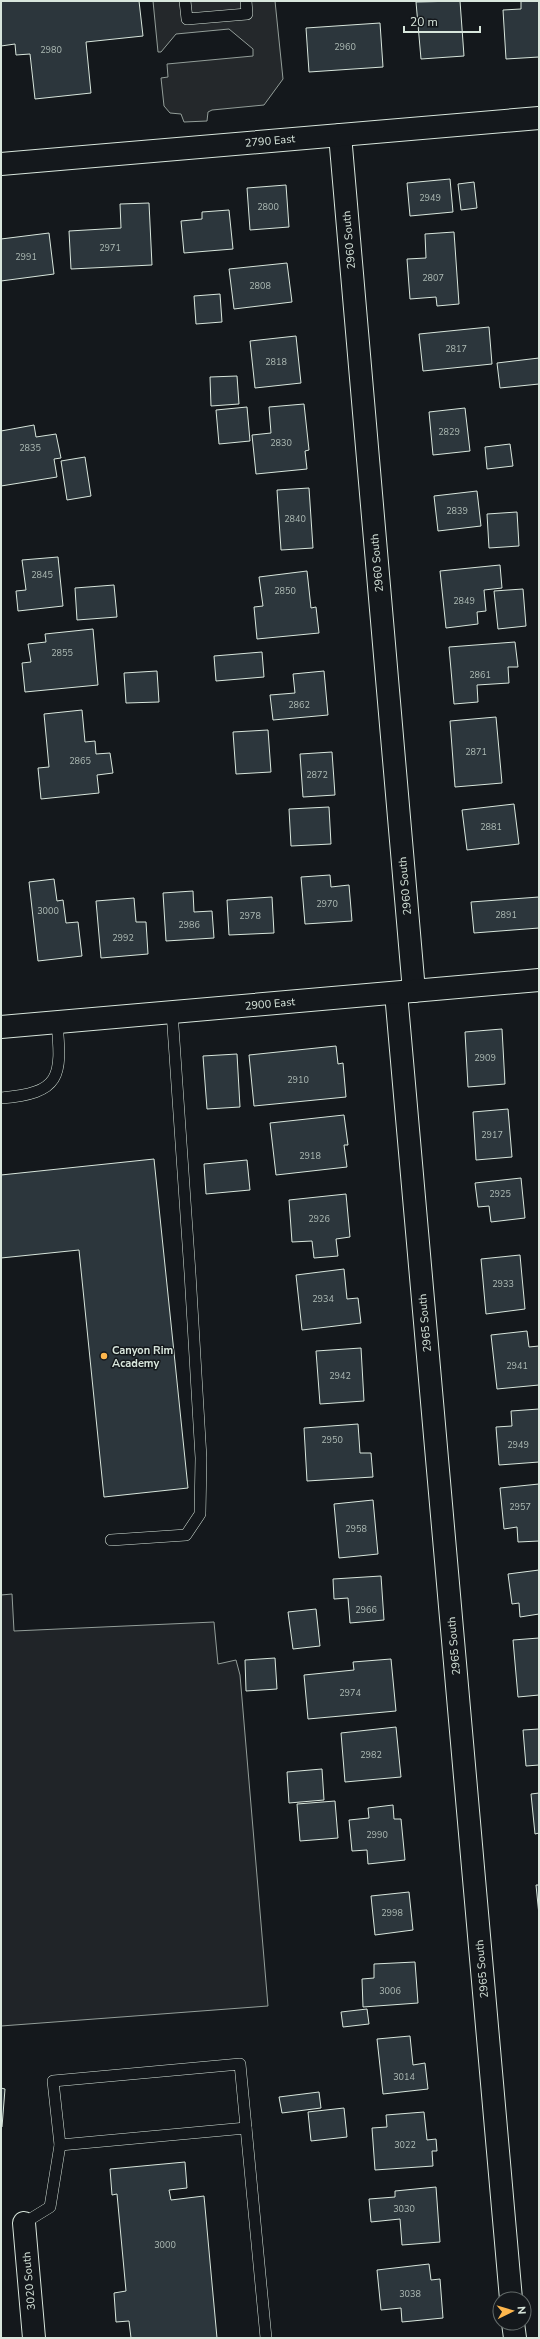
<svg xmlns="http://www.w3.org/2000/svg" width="540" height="2339" font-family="'Nunito Sans',sans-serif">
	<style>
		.green { fill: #202428; stroke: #939e99 }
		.parking { fill: #24282b; stroke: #939e99 }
		.building { fill: #2c363c; stroke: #d8e6dc }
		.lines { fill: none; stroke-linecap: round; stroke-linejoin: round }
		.service-casing { stroke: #d8e6dc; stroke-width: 12 }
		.minor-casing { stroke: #d8e6dc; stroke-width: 24 }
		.service { stroke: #14181c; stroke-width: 11 }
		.minor { stroke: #14181c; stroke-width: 22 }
		.poi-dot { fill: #ffb74d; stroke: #14181c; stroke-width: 1.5 }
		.labels { text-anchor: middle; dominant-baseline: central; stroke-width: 3; stroke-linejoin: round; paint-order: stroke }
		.number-label { font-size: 9px; fill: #adbab4 }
		.street-label { font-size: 11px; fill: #d8e6dc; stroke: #14181c }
		.poi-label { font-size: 11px; font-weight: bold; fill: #d8e6dc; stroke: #14181c; text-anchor: start }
	</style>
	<rect width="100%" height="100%" fill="#14181c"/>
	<path class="green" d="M12,1594L14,1631L214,1622L218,1664L236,1660L240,1675L268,2006L1,2026V1595Z"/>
	<path class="parking" d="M153,1H275L283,79L264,105L212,110L208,112L207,121L184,122L181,114L170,113L164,106L161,78L168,77L167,64L253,56V49L229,29L176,34L161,52H158Z"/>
	<g class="building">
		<path d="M1,1H139L143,36L86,42L91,93L35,99L30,54L16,55L15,44L1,46Z"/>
		<path d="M460,1L464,56L421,59L416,2Z"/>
		<path d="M521,1H539V57L506,59L503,10L521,9Z"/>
		<path d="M380,23L383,67L309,72L306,28Z"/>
		<path d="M450,179L453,212L410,216L407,183Z"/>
		<path d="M474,182L477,208L461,210L458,184Z"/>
		<path d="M286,185L289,227L250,230L247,188Z"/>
		<path d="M149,203L152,265L71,269L69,231L121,228L120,204Z"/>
		<path d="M229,210L233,249L184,253L181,221L202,219V212Z"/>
		<path d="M454,232L459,304L437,306L436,297L410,299L407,259L426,258L425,234Z"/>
		<path d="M49,233L54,274L1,281V239Z"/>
		<path d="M287,263L292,302L234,309L229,269Z"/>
		<path d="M220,294L222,322L196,324L194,296Z"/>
		<path d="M489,327L492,364L423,371L419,334Z"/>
		<path d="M296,336L301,383L255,388L250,341Z"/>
		<path d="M539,358V384L500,388L497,363Z"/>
		<path d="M237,376L239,404L211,406L210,377Z"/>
		<path d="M304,404L309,450L305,451L307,469L256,474L252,435L271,433L269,407Z"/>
		<path d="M247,407L250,441L219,444L216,410Z"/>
		<path d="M465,408L470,451L433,455L429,412Z"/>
		<path d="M34,425L36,437L56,434L61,458L54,459L57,477L1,486V431Z"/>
		<path d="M510,444L513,466L487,469L485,447Z"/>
		<path d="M85,457L91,496L67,500L61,461Z"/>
		<path d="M309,488L313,548L281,550L277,490Z"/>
		<path d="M477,491L481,526L438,531L434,496Z"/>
		<path d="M517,512L519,546L489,548L487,514Z"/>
		<path d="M58,557L63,606L18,611L16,591L26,590L22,560Z"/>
		<path d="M500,565L502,588L484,590L486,611L477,612L478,624L446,628L440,571Z"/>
		<path d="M307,571L311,608L316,607L319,633L257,639L254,607L263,606L259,577Z"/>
		<path d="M114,585L117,617L77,620L75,588Z"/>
		<path d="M523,589L526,626L498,629L494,591Z"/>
		<path d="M93,629L98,685L25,692L22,663L31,662L28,644L46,642L45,634Z"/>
		<path d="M515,642L518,667H508L509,683L477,685L478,702L454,704L449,647Z"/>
		<path d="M262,652L264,677L216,681L214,656Z"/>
		<path d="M157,671L159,702L126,703L124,673Z"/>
		<path d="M324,671L328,715L273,720L270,695L295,693L293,674Z"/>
		<path d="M82,710L85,742L95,741L96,754L110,753L113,773L97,775L99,793L41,799L38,768L49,767L44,714Z"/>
		<path d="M496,717L502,783L455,787L450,721Z"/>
		<path d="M268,730L271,772L236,774L233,732Z"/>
		<path d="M332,752L335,795L303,797L300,754Z"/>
		<path d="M514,804L519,844L467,850L462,810Z"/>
		<path d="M329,807L331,844L291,846L289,809Z"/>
		<path d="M330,875L331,887L349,885L352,921L305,924L301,877Z"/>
		<path d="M54,879L57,901L63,900L66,923L78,922L82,956L38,961L29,882Z"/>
		<path d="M193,891L194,912L212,911L214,938L166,941L163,893Z"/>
		<path d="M272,897L274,933L229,935L227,900Z"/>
		<path d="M539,897V928L474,933L471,902Z"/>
		<path d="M134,898L136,922H146L148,954L101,958L96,901Z"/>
		<path d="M502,1029L505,1084L468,1087L465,1032Z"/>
		<path d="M336,1046L338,1064L343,1063L346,1097L254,1106L249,1055Z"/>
		<path d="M237,1054L240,1107L207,1109L203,1056Z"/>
		<path d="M508,1109L512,1157L476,1160L473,1112Z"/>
		<path d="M344,1115L348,1145H344L347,1167L276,1175L270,1123Z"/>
		<path d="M154,1159L188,1488L104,1497L79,1250L1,1258V1175Z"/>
		<path d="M247,1160L250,1190L206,1194L204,1164Z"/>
		<path d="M521,1178L525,1218L491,1222L489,1206L478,1207L475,1183Z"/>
		<path d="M346,1194L350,1237L336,1239L338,1256L314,1258L312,1241L292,1242L289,1200Z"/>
		<path d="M520,1255L525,1309L486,1314L481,1259Z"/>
		<path d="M344,1269L347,1299L358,1298L361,1323L302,1330L296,1275Z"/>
		<path d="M527,1331L529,1347L539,1346V1385L497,1389L491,1335Z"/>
		<path d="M361,1348L364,1401L320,1404L316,1351Z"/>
		<path d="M539,1409V1462L499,1465L496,1427L512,1426L511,1411Z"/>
		<path d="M358,1424L360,1453H371L373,1477L307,1481L304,1428Z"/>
		<path d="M539,1484V1541L518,1542L517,1527L504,1529L500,1488Z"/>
		<path d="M373,1500L378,1554L339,1558L334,1504Z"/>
		<path d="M539,1570V1614L520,1617L519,1603L512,1604L508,1574Z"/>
		<path d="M381,1576L384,1620L350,1623L348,1598L334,1599L333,1579Z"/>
		<path d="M316,1609L320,1646L293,1649L288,1612Z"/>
		<path d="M539,1638V1695L518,1697L513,1640Z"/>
		<path d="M275,1658L277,1689L246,1691L245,1660Z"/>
		<path d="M391,1659L396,1711L308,1719L304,1675L354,1670L353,1662Z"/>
		<path d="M396,1727L401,1777L345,1782L341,1733Z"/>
		<path d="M539,1729V1765L526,1766L523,1730Z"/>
		<path d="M322,1769L324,1800L289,1803L287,1772Z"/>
		<path d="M539,1793V1833L535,1834L531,1794Z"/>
		<path d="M335,1801L338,1838L300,1841L297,1804Z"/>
		<path d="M393,1805L394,1819H401L405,1860L368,1864L367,1850L352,1851L349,1820L369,1818L368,1808Z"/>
		<path d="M536,1885H539V1915Z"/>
		<path d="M409,1892L413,1930L375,1935L371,1896Z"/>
		<path d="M415,1962L418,2003L363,2007L362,1979L374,1978V1964Z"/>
		<path d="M367,2009L369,2024L343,2027L341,2012Z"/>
		<path d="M410,2036L413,2065L425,2063L428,2089L383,2094L377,2039Z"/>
		<path d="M1,2088L5,2089L2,2127H1Z"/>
		<path d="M319,2092L321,2108L282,2113L279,2097Z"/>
		<path d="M344,2108L347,2137L311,2141L308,2112Z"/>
		<path d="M424,2112L427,2140L436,2139L437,2151H432L433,2166L375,2170L372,2128L387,2127L386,2115Z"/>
		<path d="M185,2162L187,2188L169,2190L171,2200L204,2196L217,2338H131L129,2321L116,2322L114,2293L126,2291L117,2194L112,2195L110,2169Z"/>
		<path d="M436,2187L440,2242L402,2245L400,2219L371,2222L369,2199L395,2197V2191Z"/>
		<path d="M429,2264L431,2280L440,2279L443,2318L402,2322L401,2308L381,2310L377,2270Z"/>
	</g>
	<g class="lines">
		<defs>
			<g id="service">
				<path d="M185,1L187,19L247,14L246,1"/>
				<path d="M1,1098C61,1093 62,1077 57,1023"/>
				<path d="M111,1540L186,1535L200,1514L201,1458L190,1273L172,1012"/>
				<path d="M60,2145L246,2128"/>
				<path d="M24,2223L50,2207L60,2145L53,2081L240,2064L266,2338"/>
			</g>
			<g id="minor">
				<path d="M340,135L414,991"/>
				<path d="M1,164L539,118"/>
				<path d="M396,993L511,2299"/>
				<path d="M1,1027L539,980"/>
				<path d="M24,2223L34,2338"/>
				<path d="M513,2323L515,2338"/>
			</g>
		</defs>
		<use href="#service" class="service-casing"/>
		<use href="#minor" class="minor-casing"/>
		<use href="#service" class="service"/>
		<use href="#minor" class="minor"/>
	</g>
	<circle class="poi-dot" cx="104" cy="1356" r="4"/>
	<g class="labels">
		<g class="number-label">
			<text x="345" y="47">2960</text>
			<text x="51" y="50">2980</text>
			<text x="430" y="198">2949</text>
			<text x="268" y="207">2800</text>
			<text x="110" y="248">2971</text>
			<text x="26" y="257">2991</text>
			<text x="433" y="278">2807</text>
			<text x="260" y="286">2808</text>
			<text x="456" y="349">2817</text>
			<text x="276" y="362">2818</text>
			<text x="449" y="432">2829</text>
			<text x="281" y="443">2830</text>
			<text x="30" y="448">2835</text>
			<text x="457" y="511">2839</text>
			<text x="295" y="519">2840</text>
			<text x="42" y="575">2845</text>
			<text x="285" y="591">2850</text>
			<text x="464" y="601">2849</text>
			<text x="62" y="653">2855</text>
			<text x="480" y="675">2861</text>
			<text x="299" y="705">2862</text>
			<text x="476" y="752">2871</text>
			<text x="80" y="761">2865</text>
			<text x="317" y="775">2872</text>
			<text x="491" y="827">2881</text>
			<text x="327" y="904">2970</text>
			<text x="48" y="911">3000</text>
			<text x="506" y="915">2891</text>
			<text x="250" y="916">2978</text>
			<text x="189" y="925">2986</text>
			<text x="123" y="938">2992</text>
			<text x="485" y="1058">2909</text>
			<text x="298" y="1080">2910</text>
			<text x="492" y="1135">2917</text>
			<text x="310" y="1156">2918</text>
			<text x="500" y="1194">2925</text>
			<text x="319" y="1219">2926</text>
			<text x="503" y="1284">2933</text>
			<text x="323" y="1299">2934</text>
			<text x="517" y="1366">2941</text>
			<text x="340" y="1376">2942</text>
			<text x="332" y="1440">2950</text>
			<text x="518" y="1445">2949</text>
			<text x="520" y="1507">2957</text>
			<text x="356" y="1529">2958</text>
			<text x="366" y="1610">2966</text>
			<text x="350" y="1693">2974</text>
			<text x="371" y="1755">2982</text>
			<text x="377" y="1835">2990</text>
			<text x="392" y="1913">2998</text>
			<text x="390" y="1991">3006</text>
			<text x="404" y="2077">3014</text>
			<text x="405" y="2145">3022</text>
			<text x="404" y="2209">3030</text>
			<text x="165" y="2245">3000</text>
			<text x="410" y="2294">3038</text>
		</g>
		<g class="street-label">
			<text transform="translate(270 141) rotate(-5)">2790 East</text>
			<text transform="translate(349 240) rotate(-95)">2960 South</text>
			<text transform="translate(377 563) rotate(-95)">2960 South</text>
			<text transform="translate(405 886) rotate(-95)">2960 South</text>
			<text transform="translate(270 1004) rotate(-5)">2900 East</text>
			<text transform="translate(425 1323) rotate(-95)">2965 South</text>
			<text transform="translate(454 1646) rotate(-95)">2965 South</text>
			<text transform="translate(482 1969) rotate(-95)">2965 South</text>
			<text transform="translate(29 2281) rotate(-95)">3020 South</text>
		</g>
		<g class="poi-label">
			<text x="112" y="1350">Canyon Rim<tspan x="112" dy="13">Academy</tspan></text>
		</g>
	</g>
	<rect width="540" height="2339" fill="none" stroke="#d8e6dc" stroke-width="4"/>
	<g transform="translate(512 2311) rotate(85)"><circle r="19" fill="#14181c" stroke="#626a69"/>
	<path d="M0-3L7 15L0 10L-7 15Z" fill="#ffb74d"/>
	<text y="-6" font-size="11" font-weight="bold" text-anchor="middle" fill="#d8e6dc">N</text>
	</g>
	<path d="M404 26v6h76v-6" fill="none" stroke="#d8e6dc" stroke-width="2"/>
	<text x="410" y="26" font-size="12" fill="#d8e6dc" stroke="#14181c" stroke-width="3" paint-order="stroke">20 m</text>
</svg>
